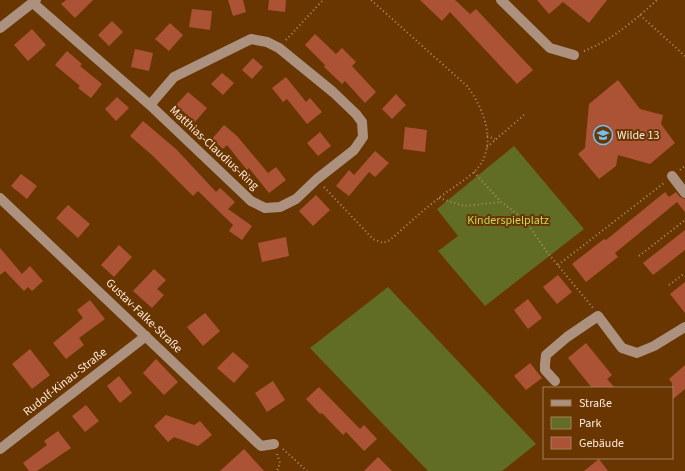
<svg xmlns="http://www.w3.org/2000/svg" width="685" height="471" font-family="'Source Sans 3',sans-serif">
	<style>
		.green { fill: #616d24 }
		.building { fill: #ac5336 }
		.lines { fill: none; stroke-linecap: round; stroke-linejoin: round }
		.path { stroke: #b08c6b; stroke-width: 2; stroke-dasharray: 1 3; stroke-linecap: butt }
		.minor { stroke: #ab917e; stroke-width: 10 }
		.labels { text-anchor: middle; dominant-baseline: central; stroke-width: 4; stroke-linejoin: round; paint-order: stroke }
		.poi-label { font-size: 12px; fill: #feebde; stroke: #693602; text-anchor: start }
		.street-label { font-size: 12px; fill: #feebde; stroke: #693602 }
		.park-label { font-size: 12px; fill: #c4db5b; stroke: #693602 }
	</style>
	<rect width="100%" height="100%" fill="#693602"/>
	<g class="green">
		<path d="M514,146L584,229L485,306L438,251L458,236L437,209Z"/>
		<path d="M388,287L536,444L502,471H428L310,348Z"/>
	</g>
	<g class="building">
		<path d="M66,0H93L75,18L61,4Z"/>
		<path d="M228,0H243L246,12L233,16Z"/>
		<path d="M269,0H286L285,12L268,10Z"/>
		<path d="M420,0H455L470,14L476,9L533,70L517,84L450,12L442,21Z"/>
		<path d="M537,0H607L589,23L563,2L549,14Z"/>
		<path d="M192,9L212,11L210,30L189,27Z"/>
		<path d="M112,21L123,32L109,46L98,35Z"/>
		<path d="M170,23L183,35L169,51L155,39Z"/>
		<path d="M32,29L46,45L28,61L14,45Z"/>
		<path d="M315,34L336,54L342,48L356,62L352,66L376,92L365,103L345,81L342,84L324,67L325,65L305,45Z"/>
		<path d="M135,49L153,53L149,71L131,67Z"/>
		<path d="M67,51L82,64L80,66L102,84L91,98L78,88L80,86L55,65Z"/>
		<path d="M253,58L263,67L252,79L242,70Z"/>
		<path d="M222,73L234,83L223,95L211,84Z"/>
		<path d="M286,77L306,102L310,98L322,112L307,124L287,99L283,102L272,88Z"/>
		<path d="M618,80L640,109L663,115L661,124L675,143L650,164L618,155L616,166L599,179L578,154L585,148L589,104Z"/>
		<path d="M188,92L207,108L195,122L176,105Z"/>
		<path d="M396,94L406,105L392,119L382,109Z"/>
		<path d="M117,97L129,108L116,121L105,109Z"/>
		<path d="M143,121L177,150L216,192L220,188L235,202L228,209L252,226L242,240L229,231L233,225L198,191L193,196L153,156L130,136Z"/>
		<path d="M224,125L237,136L268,173L276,167L286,180L269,193L249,168L247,170L227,145L223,149L212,139Z"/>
		<path d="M405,127L427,130L425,152L403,149Z"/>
		<path d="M320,132L331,146L318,156L307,143Z"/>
		<path d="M375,151L389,163L375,177L369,172L349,196L336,186L349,170L354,175Z"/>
		<path d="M21,174L37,186L27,199L11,186Z"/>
		<path d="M665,192L669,197L676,192L680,197L685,199V212L677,202L615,253L618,257L586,282L572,264L604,239L606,240Z"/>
		<path d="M316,195L330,210L313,226L299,211Z"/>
		<path d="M68,205L90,224L78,238L56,218Z"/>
		<path d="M685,230V250L653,275L643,263Z"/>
		<path d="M286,237L289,256L262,262L258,243Z"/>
		<path d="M119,245L132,257L114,277L101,265Z"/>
		<path d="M0,248L22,274L30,266L43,281L32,291L28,287L24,291L5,271L0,275Z"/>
		<path d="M154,269L166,280L157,289L164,295L152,308L133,291Z"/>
		<path d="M558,275L572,292L557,304L543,287Z"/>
		<path d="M685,282V313L670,294Z"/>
		<path d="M528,299L542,318L528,329L514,310Z"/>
		<path d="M90,300L105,319L79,338L84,345L66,359L53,343L83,318L77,310Z"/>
		<path d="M205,313L220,331L203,346L187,327Z"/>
		<path d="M586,343L612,375L607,379L615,388H592L568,358Z"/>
		<path d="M30,349L50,375L32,389L12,364Z"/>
		<path d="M233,352L249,366L234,383L217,368Z"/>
		<path d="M156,359L178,382L164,395L143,373Z"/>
		<path d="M530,363L542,378L526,390L514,376Z"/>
		<path d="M685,365V389L672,400V383L669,379Z"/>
		<path d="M119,376L132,393L120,403L107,386Z"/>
		<path d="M273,381L285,400L267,412L255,393Z"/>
		<path d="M319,387L360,429L364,425L377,439L364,451L346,432L343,435L322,413L320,414L306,399Z"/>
		<path d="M86,405L99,421L85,432L72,416Z"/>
		<path d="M166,415L194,425L200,421L212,435L198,446L174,437L168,442L154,426Z"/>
		<path d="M58,431L71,448L37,471H29L23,463L47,445L44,441Z"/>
		<path d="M244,449L264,471H220Z"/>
		<path d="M378,457L392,471H364Z"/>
		<path d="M599,459L608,471H584Z"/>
	</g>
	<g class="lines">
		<g class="path">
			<path d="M640,15L685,56"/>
			<path d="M286,40L323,0"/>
			<path d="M584,51C612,40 635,20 657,0"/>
			<path d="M487,136L495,139"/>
			<path d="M487,147L524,115"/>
			<path d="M680,170L685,166"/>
			<path d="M474,172L501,202L516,213L529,226L547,252L593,308"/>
			<path d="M324,187L373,239L383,243L390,240C406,226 422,211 439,198C450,189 463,182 474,172C499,148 485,110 467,86L371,0"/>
			<path d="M439,198L464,206L501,202"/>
			<path d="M639,256L685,220"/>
			<path d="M558,265L664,183"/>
			<path d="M669,285L685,273"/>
			<path d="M283,449L307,471"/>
			<path d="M277,454L280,463L277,471"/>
		</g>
		<g class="minor">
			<path d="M501,0L550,48L574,55"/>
			<path d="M33,3L150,105L251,201L265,208L280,207L296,199L317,179L354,150L363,137L362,122L356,114L333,92L279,48L267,42L251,39L174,77L150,105"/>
			<path d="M0,28L36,0"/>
			<path d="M672,176L685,193"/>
			<path d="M0,198L261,446L274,444"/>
			<path d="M555,381L545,370V364L546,355L567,337L598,316L622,348L637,353L654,346L685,327"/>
			<path d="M0,449L146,336"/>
		</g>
	</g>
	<defs>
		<symbol id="school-ring" viewBox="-11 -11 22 22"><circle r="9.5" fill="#693602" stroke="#71c1f4" stroke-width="1.5"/><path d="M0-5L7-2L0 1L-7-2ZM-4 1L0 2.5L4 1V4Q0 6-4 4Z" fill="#71c1f4"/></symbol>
	</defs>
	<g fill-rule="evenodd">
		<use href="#school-ring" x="592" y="124" width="22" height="22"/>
	</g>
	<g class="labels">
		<g class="poi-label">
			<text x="617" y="135">Wilde 13</text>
		</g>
		<g class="street-label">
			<text transform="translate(214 148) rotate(43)">Matthias-Claudius-Ring</text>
			<text transform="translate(144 316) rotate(44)">Gustav-Falke-Straße</text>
			<text transform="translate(65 382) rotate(-38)">Rudolf-Kinau-Straße</text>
		</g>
		<g class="park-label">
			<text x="508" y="220">Kinderspielplatz</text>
		</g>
	</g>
	<rect x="543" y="387" width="130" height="72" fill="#693602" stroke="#a57e5a"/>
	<rect x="551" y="400" width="20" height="6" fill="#ab917e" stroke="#a57e5a"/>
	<text x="579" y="407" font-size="12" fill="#feebde">Straße</text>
	<rect x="551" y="417" width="20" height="12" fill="#616d24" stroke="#a57e5a"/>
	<text x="579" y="427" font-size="12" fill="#feebde">Park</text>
	<rect x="551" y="437" width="20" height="12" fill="#ac5336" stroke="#a57e5a"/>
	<text x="579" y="447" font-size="12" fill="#feebde">Gebäude</text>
</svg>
